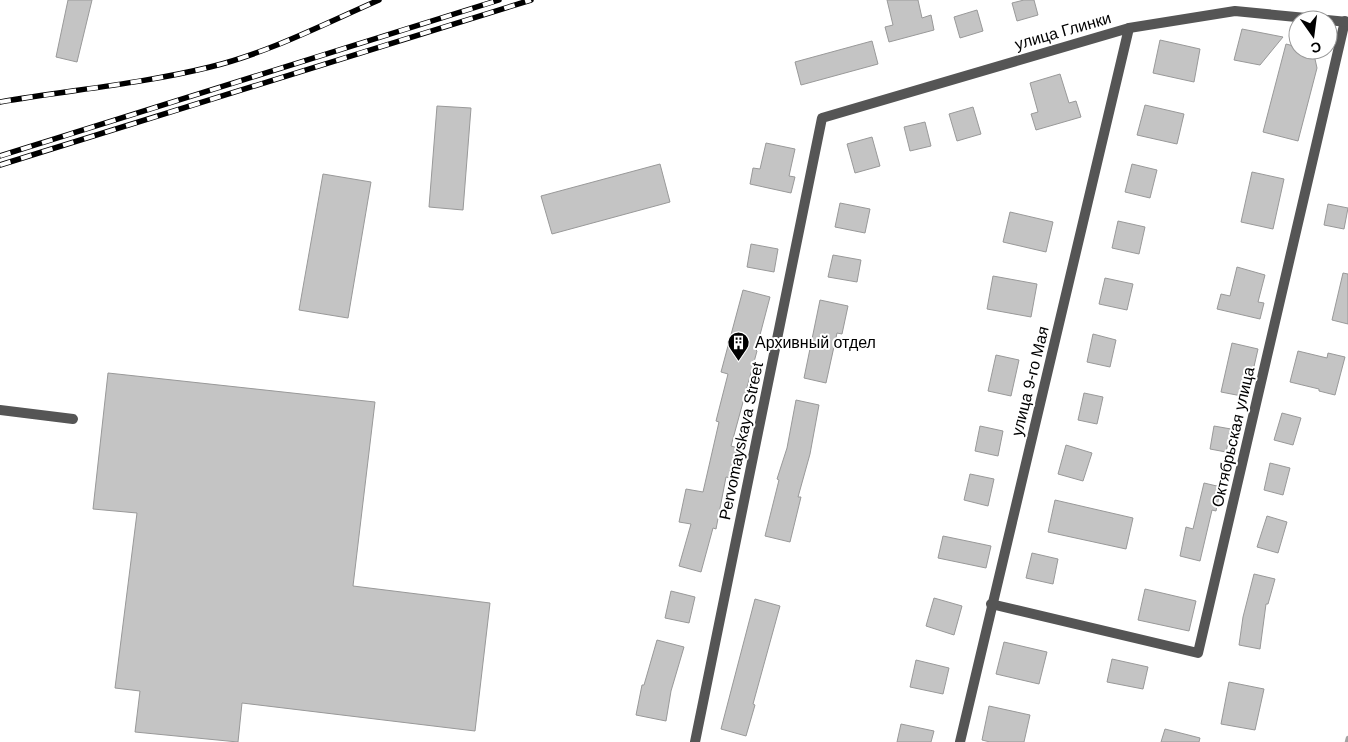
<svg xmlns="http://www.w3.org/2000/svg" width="1348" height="742" font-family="Helvetica,sans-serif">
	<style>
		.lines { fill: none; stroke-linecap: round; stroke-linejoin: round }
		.stream { stroke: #a3a3a3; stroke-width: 4.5 }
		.building { fill: #c4c4c4; stroke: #999 }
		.minor { stroke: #555; stroke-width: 10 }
		.rail-casing { stroke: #000; stroke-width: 5.5 }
		.rail { stroke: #fff; stroke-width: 4; stroke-dasharray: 11; stroke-linecap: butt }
		.labels { text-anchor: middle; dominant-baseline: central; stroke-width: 4; stroke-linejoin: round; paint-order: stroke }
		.street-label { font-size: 16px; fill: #000; stroke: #fff }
		.poi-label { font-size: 16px; fill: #000; stroke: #fff; text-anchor: start }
	</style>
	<rect width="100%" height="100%" fill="#fff"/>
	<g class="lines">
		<path class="stream" d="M1347,742L1348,738"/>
	</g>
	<g class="building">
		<path d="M68,0H92L77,62L56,57Z"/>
		<path d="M887,0H918L922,18L931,15L934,30L889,42L885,27L893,25Z"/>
		<path d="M1024,0H1034L1038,15L1017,21L1012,3Z"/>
		<path d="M977,10L983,31L960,38L954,17Z"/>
		<path d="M1242,29L1283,37L1260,65L1234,60Z"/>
		<path d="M1160,40L1200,49L1194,82L1153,73Z"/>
		<path d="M872,41L878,64L801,85L795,62Z"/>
		<path d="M1286,44L1298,47V50H1313L1317,68L1298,141L1263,132Z"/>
		<path d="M1060,74L1069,103L1076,101L1081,117L1036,130L1031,114L1038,112L1030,83Z"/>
		<path d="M1145,105L1184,114L1177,144L1137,135Z"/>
		<path d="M437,106L471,108L463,210L429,207Z"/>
		<path d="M973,107L981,134L957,141L949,114Z"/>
		<path d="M925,122L931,146L910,151L904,127Z"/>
		<path d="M872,137L880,166L855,173L847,144Z"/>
		<path d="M766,143L795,149L789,176L795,177L791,193L750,184L753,168L760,169Z"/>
		<path d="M660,164L670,202L552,234L541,196Z"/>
		<path d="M1132,164L1157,170L1150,198L1125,192Z"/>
		<path d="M1252,172L1284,179L1273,229L1241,222Z"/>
		<path d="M323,174L371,182L348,318L299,310Z"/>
		<path d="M840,203L870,209L865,233L835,227Z"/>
		<path d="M1328,204L1348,208L1344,229L1324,225Z"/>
		<path d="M1010,212L1053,222L1046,252L1003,242Z"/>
		<path d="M1118,221L1145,227L1139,254L1112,248Z"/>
		<path d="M751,244L778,249L774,272L747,267Z"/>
		<path d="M833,255L861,260L857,282L828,277Z"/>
		<path d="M1237,267L1265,275L1258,302L1264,303L1260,319L1217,309L1221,294L1230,296Z"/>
		<path d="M1343,273L1348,274V324L1332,320Z"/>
		<path d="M993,276L1037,284L1031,317L987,309Z"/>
		<path d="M1105,278L1133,284L1127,310L1099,304Z"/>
		<path d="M743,290L770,297L756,350L757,351L731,446L738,448L731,478L726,477L716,529L713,528L701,572L679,566L691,524L679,522L686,489L703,492L719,422L716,421L728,374L721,372Z"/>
		<path d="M820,300L848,306L842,334L837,333L826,383L804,378Z"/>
		<path d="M1093,334L1116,340L1110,367L1087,362Z"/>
		<path d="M1232,343L1258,349L1247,397L1221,392Z"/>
		<path d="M1298,351L1327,358L1328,353L1345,357L1335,395L1319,391V389L1290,382Z"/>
		<path d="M996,355L1019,360L1011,396L988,391Z"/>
		<path d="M108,373L375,402L353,586L490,603L475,731L242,703L238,742L135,732L140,691L115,688L137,513L93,509Z"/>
		<path d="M1084,393L1103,397L1097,424L1078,420Z"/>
		<path d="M796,400L819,405L810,454L798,497H801L790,542L765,536L779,480L777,479L787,448Z"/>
		<path d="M1282,413L1301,418L1293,445L1274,440Z"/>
		<path d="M980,426L1003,431L998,456L975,451Z"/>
		<path d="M1214,426L1231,429L1226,452L1210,449Z"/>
		<path d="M1066,445L1092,453L1083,481L1058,474Z"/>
		<path d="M1270,463L1290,468L1283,495L1264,490Z"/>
		<path d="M970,474L994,479L988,506L964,500Z"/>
		<path d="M1204,483L1221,487L1216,511L1212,510L1200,561L1180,556L1186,527L1193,529Z"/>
		<path d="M1055,500L1133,518L1126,549L1048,532Z"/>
		<path d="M1267,516L1287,522L1278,553L1257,547Z"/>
		<path d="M943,536L991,546L986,568L938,558Z"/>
		<path d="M1032,553L1058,559L1053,584L1026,578Z"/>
		<path d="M1254,574L1275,579L1268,604H1266L1260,649L1239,645L1243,617Z"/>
		<path d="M1145,589L1196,601L1189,631L1138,620Z"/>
		<path d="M671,591L695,597L689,623L665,618Z"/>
		<path d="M934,598L962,606L954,635L926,626Z"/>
		<path d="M755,599L780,606L753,704L755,705L746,736L721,729Z"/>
		<path d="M657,640L684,647L671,691L666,721L636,715L642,685H644Z"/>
		<path d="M1004,642L1047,652L1039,684L996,674Z"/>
		<path d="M1112,659L1148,667L1143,689L1107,682Z"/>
		<path d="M916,660L949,668L943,694L910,687Z"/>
		<path d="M1229,682L1264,689L1255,730L1221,724Z"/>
		<path d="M989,706L1030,715L1024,742H990L982,740Z"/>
		<path d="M901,724L934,731L931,742H897Z"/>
		<path d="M1165,729L1200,738L1199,742H1161Z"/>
	</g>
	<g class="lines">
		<g class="minor">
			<path d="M0,410L73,419"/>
			<path d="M991,604L1198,653L1345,21"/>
			<path d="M695,742L822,118L1129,28L1235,11L1348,22"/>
			<path d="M960,742L1129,28"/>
		</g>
		<defs>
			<g id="rail">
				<path d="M0,102C70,90 141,84 210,67C268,53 324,24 379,0"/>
				<path d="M0,156L499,0"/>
				<path d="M0,165L531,0"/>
			</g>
		</defs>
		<use href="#rail" class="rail-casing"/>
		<use href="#rail" class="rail"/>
	</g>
	<defs>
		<symbol id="building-pin" viewBox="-11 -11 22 30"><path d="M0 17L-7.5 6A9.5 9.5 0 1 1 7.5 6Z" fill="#000" stroke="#fff"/><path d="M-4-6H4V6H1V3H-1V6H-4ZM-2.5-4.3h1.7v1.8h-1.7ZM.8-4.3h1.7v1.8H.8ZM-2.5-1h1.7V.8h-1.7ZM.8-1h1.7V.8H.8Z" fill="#fff"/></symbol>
	</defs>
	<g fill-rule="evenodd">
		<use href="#building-pin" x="726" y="330" width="25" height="34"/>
	</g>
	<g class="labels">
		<g class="street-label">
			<text transform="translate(1063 31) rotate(-16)">улица Глинки</text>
			<text transform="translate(1030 381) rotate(-76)">улица 9-го Мая</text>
			<text transform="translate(1233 437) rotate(-77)">Октябрьская улица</text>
			<text transform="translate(741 441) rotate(-78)">Pervomayskaya Street</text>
		</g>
		<g class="poi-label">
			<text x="755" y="342">Архивный отдел</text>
		</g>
	</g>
	<g transform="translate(1313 35) rotate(166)"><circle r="24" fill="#ffffff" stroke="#999999"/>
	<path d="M0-4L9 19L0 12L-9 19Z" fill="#000000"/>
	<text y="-8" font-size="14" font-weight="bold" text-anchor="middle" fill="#000000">С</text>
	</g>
</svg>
